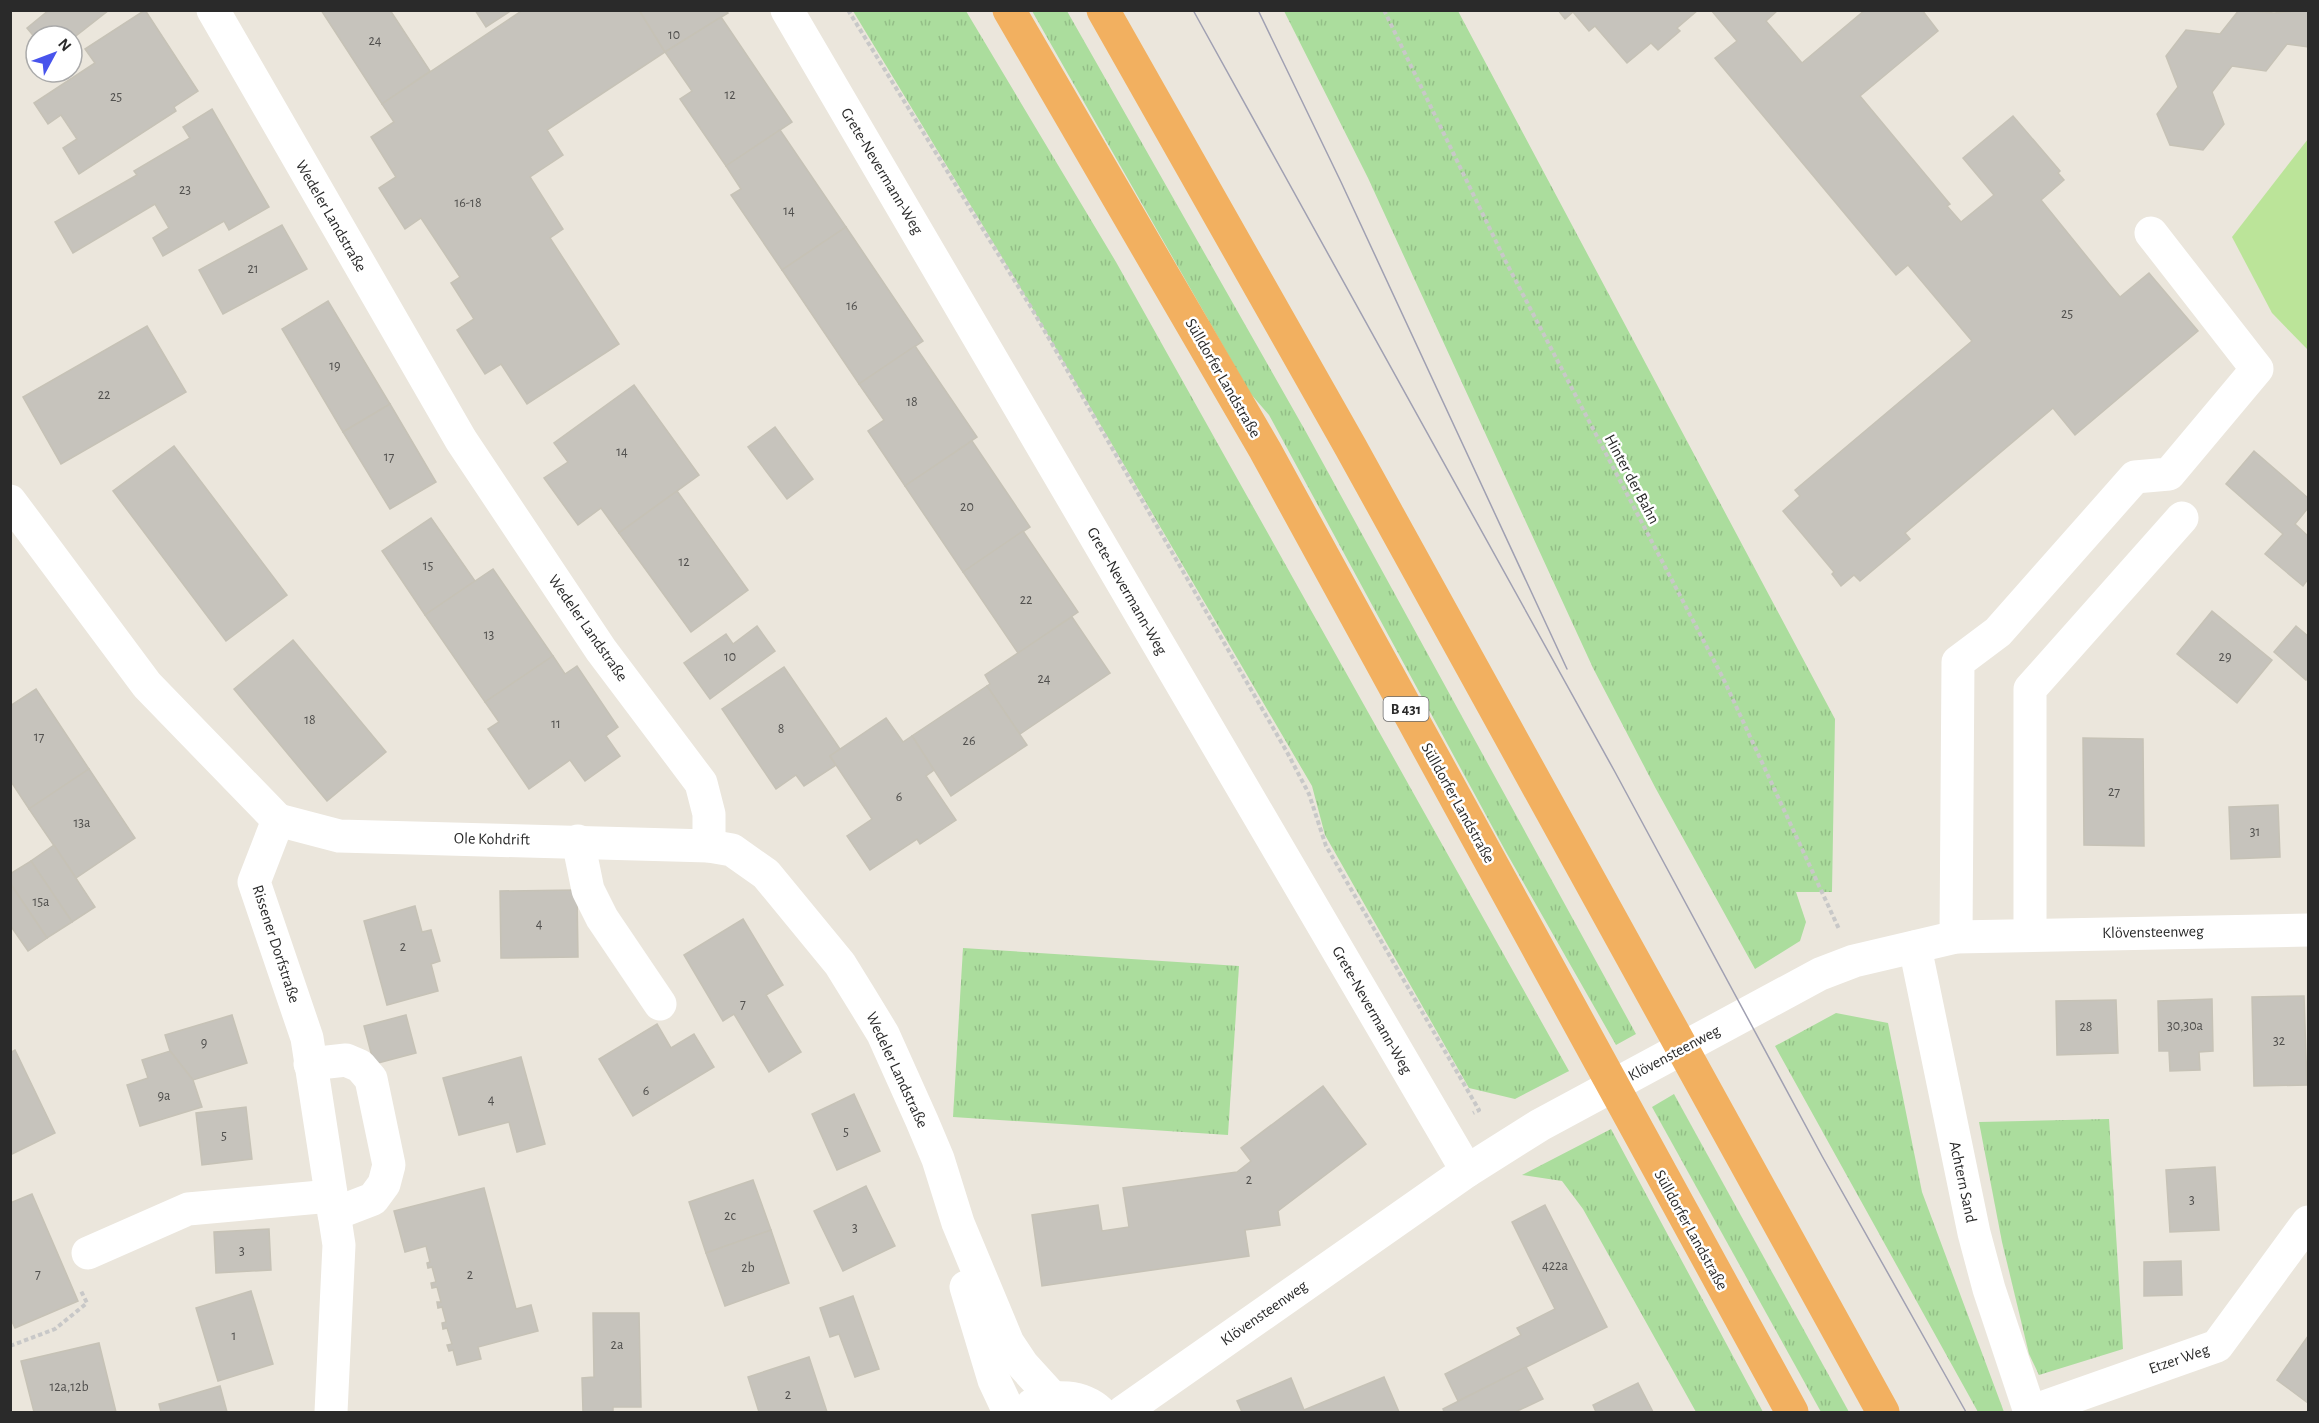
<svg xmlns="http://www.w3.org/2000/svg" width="2319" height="1423" font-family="'Alegreya Sans',sans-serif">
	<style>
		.grass { fill: url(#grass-tufts) }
		.pitch { fill: #bbe499 }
		.building { fill: #c6c3bc; stroke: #c6c2b6; stroke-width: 1.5 }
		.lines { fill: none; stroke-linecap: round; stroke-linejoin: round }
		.path { stroke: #c8c8c8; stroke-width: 4; stroke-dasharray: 4.5 3; stroke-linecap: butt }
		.minor { stroke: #fff; stroke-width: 33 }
		.highway { stroke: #f2b060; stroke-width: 33 }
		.tram { stroke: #a0a0b2; stroke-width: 1.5 }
		.labels { text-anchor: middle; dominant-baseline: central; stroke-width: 5; stroke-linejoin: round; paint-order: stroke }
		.number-label { font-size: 14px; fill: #51504e }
		.shield { fill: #fff; stroke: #6a6a6a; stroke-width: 1.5 }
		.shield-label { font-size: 15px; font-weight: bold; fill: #2a2a2a }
		.street-label { font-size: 16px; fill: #2a2a2a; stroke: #fff }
	</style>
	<defs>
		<pattern id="grass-tufts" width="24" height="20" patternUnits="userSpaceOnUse" patternTransform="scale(1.5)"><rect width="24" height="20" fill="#abdd9d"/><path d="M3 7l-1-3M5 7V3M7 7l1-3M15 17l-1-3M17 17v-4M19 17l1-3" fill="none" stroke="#93be87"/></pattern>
	</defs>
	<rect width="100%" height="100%" fill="#ebe6dc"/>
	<g class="grass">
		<path d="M853,11H966L1116,262L1569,1071L1515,1099L1469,1088L1325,835L1312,786L1017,282Z"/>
		<path d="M1032,11H1067L1306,432L1636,1034L1616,1045L1506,852L1269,415L1250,393Z"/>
		<path d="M1284,11H1458L1835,719L1832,892H1796L1806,922L1800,941L1755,969L1656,789L1593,668L1368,178Z"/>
		<path d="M963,948L1239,966L1228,1135L953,1117Z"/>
		<path d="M1836,1013L1888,1023L1922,1192L2004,1412H1978L1775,1046Z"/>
		<path d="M1674,1094L1849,1412H1821L1652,1107Z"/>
		<path d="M2109,1119L2123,1349L2039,1375L2029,1354L2002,1242L1979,1122Z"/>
		<path d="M1611,1129L1763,1412H1696L1583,1209L1562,1181L1522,1175Z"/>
	</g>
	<path class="pitch" d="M2308,139V350L2272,313L2232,237Z"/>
	<g class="building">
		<path d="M49,10H109L72,39V36H36V39L27,28Z"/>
		<path d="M145,10L198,91L174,107L176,111L79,174L63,148L77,139L61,115L48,124L34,103L95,63L85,49Z"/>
		<path d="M321,10H390L430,71L382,104Z"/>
		<path d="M475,10H512L486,27Z"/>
		<path d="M523,10H639L665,52L547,130L563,155L530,177L563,229L550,238L619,344L527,404L501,364L485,374L457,330L474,319L451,283L460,277L421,218L405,229L379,188L396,177L371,137L394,122L382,104Z"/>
		<path d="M639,10H726L728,13L665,52Z"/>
		<path d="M1558,10H1698L1677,28L1680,31L1658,50L1651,43L1627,63L1595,26L1589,31L1573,12L1565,19Z"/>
		<path d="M1711,10H1778L1766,21L1802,63L1865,10H1922L1938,31L1860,96L1950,204L1947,206L1961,222L1994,195L1963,158L2013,116L2060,171L2058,173L2064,180L2041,200L2109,284L2120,297L2149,273L2198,331L2075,435L2053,408L1905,533L1910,539L1860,581L1854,575L1841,586L1832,574L1834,572L1783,511L1800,496L1795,490L1972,341L1908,265L1896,275L1715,58L1737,41Z"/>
		<path d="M2239,10L2274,13L2308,10V47L2287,44L2266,71L2232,66L2212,92L2224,124L2203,150L2170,145L2157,114L2178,87L2166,56L2186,30L2220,34Z"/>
		<path d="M721,17L792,122L726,166L680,99L692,91L665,52Z"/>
		<path d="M212,109L269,207L229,230L224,221L163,256L153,238L169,228L155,204L73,253L55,222L137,175L134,171L190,138L183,127Z"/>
		<path d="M780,130L846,227L782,270L731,195L741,189L726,166Z"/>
		<path d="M282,225L307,269L223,314L199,270Z"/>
		<path d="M846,227L923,341L859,384L782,270Z"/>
		<path d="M328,301L390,404L343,432L282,329Z"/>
		<path d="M147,326L186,392L61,464L23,397Z"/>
		<path d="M915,346L977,437L905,486L868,431L884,420L859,384Z"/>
		<path d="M634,385L699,475L619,533L601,508L578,525L544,478L568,462L554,443Z"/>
		<path d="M390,404L436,482L390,509L343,432Z"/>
		<path d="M775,427L813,479L787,499L748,447Z"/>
		<path d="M972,441L1030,527L963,572L905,486Z"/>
		<path d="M174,446L287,595L226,641L113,491Z"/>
		<path d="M2254,451L2308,498V508L2295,524L2308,536V579L2303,586L2265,554L2283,534L2226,484Z"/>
		<path d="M677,491L748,590L691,632L619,533Z"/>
		<path d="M431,518L475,581L425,615L382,551Z"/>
		<path d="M1023,531L1078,612L1018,653L963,572Z"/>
		<path d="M493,569L553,656L485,702L425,615Z"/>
		<path d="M2212,611L2272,660L2237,703L2177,654Z"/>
		<path d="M1072,617L1110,673L1020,734L987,686L990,684L985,675Z"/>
		<path d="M757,626L775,651L710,699L684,663L726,634L733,644Z"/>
		<path d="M2296,626L2308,636V677L2306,680L2274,652Z"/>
		<path d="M293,640L386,752L327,801L234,689Z"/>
		<path d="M553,656L565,674L577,666L618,727L606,736L620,756L585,781L570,760L529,789L488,729L499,722L485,702Z"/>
		<path d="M784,667L840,749L830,756L836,765L804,786L796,775L776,789L722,709Z"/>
		<path d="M987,686L1027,745L951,796L912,736Z"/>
		<path d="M36,689L89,769L29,809L10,780V706Z"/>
		<path d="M886,718L903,742L912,736L934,770L926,776L956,820L920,844L917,839L870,870L847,836L872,819L830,756Z"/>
		<path d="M2083,738L2143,739L2144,846L2084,845Z"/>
		<path d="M89,769L135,838L76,878L29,809Z"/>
		<path d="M2278,805L2280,857L2231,859L2229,807Z"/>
		<path d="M54,845L95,907L72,922L31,861Z"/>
		<path d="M31,861L72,922L47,938L10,883V874Z"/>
		<path d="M10,883L47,938L28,951L10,925Z"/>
		<path d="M577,890L578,957L501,958L500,891Z"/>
		<path d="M415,906L422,932L431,930L440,961L431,964L438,991L387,1005L364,921Z"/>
		<path d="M743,919L783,985L766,995L801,1052L769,1072L734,1014L723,1021L684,955Z"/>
		<path d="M2304,996L2307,1085L2254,1086L2252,997Z"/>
		<path d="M2212,999L2213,1051L2199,1052L2200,1070L2170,1071L2169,1051H2159L2158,1001Z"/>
		<path d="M2116,1000L2118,1053L2057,1055L2056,1001Z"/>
		<path d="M232,1015L247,1063L193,1080L170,1051L165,1035Z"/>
		<path d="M406,1015L416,1053L374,1064L364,1026Z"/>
		<path d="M657,1024L671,1048L694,1034L714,1067L633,1116L599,1059Z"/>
		<path d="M15,1050L55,1133L10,1155V1053Z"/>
		<path d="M170,1051L193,1080L202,1107L140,1126L127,1085L148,1078L142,1060Z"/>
		<path d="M521,1057L545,1144L517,1152L509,1122L459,1135L443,1078Z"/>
		<path d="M1323,1086L1366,1144L1278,1211L1280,1225L1245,1230L1249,1256L1042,1286L1032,1215L1098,1205L1102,1231L1129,1227L1123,1188L1237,1172L1251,1161L1241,1148Z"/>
		<path d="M854,1094L880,1151L837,1170L812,1114Z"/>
		<path d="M246,1107L252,1159L202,1165L196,1113Z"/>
		<path d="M2215,1167L2219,1230L2170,1232L2166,1170Z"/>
		<path d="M753,1180L771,1230L706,1253L689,1202Z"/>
		<path d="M866,1186L895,1246L843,1271L814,1211Z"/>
		<path d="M484,1188L516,1309L531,1305L538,1331L478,1347L481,1359L457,1365L453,1350L449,1351L447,1345L452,1344L447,1328L443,1329L442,1323L446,1322L442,1307L438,1308L437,1302H441L437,1287L432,1288L431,1283L436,1282L432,1267L428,1268L427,1263L430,1262L426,1246L405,1252L394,1211Z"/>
		<path d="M32,1194L78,1301L15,1328L10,1317V1203Z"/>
		<path d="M1545,1205L1607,1327L1458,1401L1445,1374L1521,1335L1517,1328L1555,1309L1512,1222Z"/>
		<path d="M269,1229L271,1270L216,1273L214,1232Z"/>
		<path d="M771,1230L789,1283L725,1306L706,1253Z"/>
		<path d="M2181,1261L2182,1295L2144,1296V1262Z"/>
		<path d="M251,1291L273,1364L218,1381L196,1308Z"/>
		<path d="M853,1296L879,1369L855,1377L839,1334L830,1337L820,1308Z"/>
		<path d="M593,1313H639L641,1407H613V1412H583L582,1378L594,1377Z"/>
		<path d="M2308,1336V1403L2277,1380Z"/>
		<path d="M99,1343L116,1412H34L21,1361Z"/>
		<path d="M809,1357L827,1412H759L748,1377Z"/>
		<path d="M1526,1367L1543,1399L1515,1412H1444L1443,1409Z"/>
		<path d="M1384,1377L1399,1412H1242L1237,1401L1291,1378L1304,1410Z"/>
		<path d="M1638,1383L1653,1412H1596L1593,1405Z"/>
		<path d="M220,1386L227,1412H161L159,1404Z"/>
	</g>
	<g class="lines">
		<g class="path">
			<path d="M848,10L1032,309L1287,752L1309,794L1326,846L1479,1110L1473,1113"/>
			<path d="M1384,10L1506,262L1723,678L1839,929"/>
			<path d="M10,1346L55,1329L87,1303L80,1289"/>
		</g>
		<g class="minor">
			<path d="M213,10L461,440L601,650L701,783L709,814V846"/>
			<path d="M787,10L1467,1171"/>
			<path d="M10,501L147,685L278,820"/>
			<path d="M278,820L339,836L709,846L732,850L766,874L840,964L861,998L883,1034L922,1121L938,1159L958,1223L1008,1343L1022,1364L1053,1398"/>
			<path d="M278,820L254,882L307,1038L339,1245L331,1412"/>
			<path d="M578,841L588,890L602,918L660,1004"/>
			<path d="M2030,934V689L2182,518"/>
			<path d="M1956,937L1958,662L1998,632L2135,477L2169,474L2257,369L2151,233"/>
			<path d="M1915,947L1974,1233L1989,1289L2030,1412"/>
			<path d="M310,1064L346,1060L360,1066L371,1079L389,1165L384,1184L373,1199L334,1214"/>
			<path d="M88,1253L188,1209L331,1196"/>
			<path d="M966,1287L994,1380L1009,1412"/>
			<path d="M1032,1405C1053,1393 1083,1396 1100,1412"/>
			<path d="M1123,1412L1467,1171L1540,1125L1820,974L1854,961L1956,937L2308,930"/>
			<path d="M2030,1412L2217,1346L2308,1222"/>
		</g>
		<g class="highway">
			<path d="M1009,10L1265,450L1792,1412"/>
			<path d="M1103,10L1350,446L1883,1412"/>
		</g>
		<g class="tram">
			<path d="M1193,10L1615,772L1822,1156L1966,1412"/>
			<path d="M1258,10L1341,182L1567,669"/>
		</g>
	</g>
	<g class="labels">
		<g class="number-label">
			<text x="674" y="35">10</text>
			<text x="375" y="41">24</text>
			<text x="730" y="95">12</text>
			<text x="116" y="97">25</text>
			<text x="185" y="190">23</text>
			<text x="468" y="203">16-18</text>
			<text x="789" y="211">14</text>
			<text x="253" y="269">21</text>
			<text x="852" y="306">16</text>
			<text x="2067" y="314">25</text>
			<text x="335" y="366">19</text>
			<text x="104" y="395">22</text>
			<text x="912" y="402">18</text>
			<text x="622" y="452">14</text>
			<text x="389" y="457">17</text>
			<text x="967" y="507">20</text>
			<text x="684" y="562">12</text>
			<text x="428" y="566">15</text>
			<text x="1026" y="600">22</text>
			<text x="489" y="635">13</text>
			<text x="730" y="657">10</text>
			<text x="2225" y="657">29</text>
			<text x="1044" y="679">24</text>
			<text x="310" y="720">18</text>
			<text x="556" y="724">11</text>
			<text x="781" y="729">8</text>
			<text x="39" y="737">17</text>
			<text x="969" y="741">26</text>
			<text x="2114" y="792">27</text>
			<text x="899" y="797">6</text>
			<text x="82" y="823">13a</text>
			<text x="2255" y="832">31</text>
			<text x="41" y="902">15a</text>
			<text x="539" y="924">4</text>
			<text x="403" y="947">2</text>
			<text x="743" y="1004">7</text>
			<text x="2185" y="1026">30,30a</text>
			<text x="2086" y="1027">28</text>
			<text x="2279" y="1041">32</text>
			<text x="204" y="1043">9</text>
			<text x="646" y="1091">6</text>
			<text x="164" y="1096">9a</text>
			<text x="491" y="1100">4</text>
			<text x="846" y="1132">5</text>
			<text x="224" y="1136">5</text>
			<text x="1249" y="1180">2</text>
			<text x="2192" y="1200">3</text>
			<text x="730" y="1216">2c</text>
			<text x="855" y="1228">3</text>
			<text x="242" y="1251">3</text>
			<text x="1555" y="1266">422a</text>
			<text x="748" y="1268">2b</text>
			<text x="38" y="1274">7</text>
			<text x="470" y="1275">2</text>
			<text x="234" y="1336">1</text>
			<text x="617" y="1345">2a</text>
			<text x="69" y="1387">12a,12b</text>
			<text x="788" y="1395">2</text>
		</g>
		<rect class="shield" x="1383.5" y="697" width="45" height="24" rx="4.5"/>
		<g class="shield-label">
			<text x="1406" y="709">B 431</text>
		</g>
		<g class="street-label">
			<text transform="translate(882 171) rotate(59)">Grete-Nevermann-Weg</text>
			<text transform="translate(331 216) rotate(60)">Wedeler Landstraße</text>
			<text transform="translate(1223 378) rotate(60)">Sülldorfer Landstraße</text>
			<text transform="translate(1632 479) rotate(62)">Hinter der Bahn</text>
			<text transform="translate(1127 591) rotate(60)">Grete-Nevermann-Weg</text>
			<text transform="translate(588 628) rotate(55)">Wedeler Landstraße</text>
			<text transform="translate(1458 803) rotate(61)">Sülldorfer Landstraße</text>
			<text transform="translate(492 839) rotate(1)">Ole Kohdrift</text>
			<text transform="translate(2153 932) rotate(-1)">Klövensteenweg</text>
			<text transform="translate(276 944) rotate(72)">Rissener Dorfstraße</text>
			<text transform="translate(1372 1010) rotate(60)">Grete-Nevermann-Weg</text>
			<text transform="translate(1674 1053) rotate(-28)">Klövensteenweg</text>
			<text transform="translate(897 1070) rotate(65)">Wedeler Landstraße</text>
			<text transform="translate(1963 1182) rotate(78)">Achtern Sand</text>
			<text transform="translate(1691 1230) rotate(61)">Sülldorfer Landstraße</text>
			<text transform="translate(1264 1313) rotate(-35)">Klövensteenweg</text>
			<text transform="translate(2179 1359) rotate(-19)">Etzer Weg</text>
		</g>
	</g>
	<rect width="2319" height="1423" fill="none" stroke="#2a2a2a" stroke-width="24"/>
	<g transform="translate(54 54) rotate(49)"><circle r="28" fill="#ffffff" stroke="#aaaaaa" stroke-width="1.5"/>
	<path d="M0-4.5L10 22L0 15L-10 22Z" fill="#4854ec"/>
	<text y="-9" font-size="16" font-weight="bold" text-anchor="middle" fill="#2a2a2a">N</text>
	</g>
</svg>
